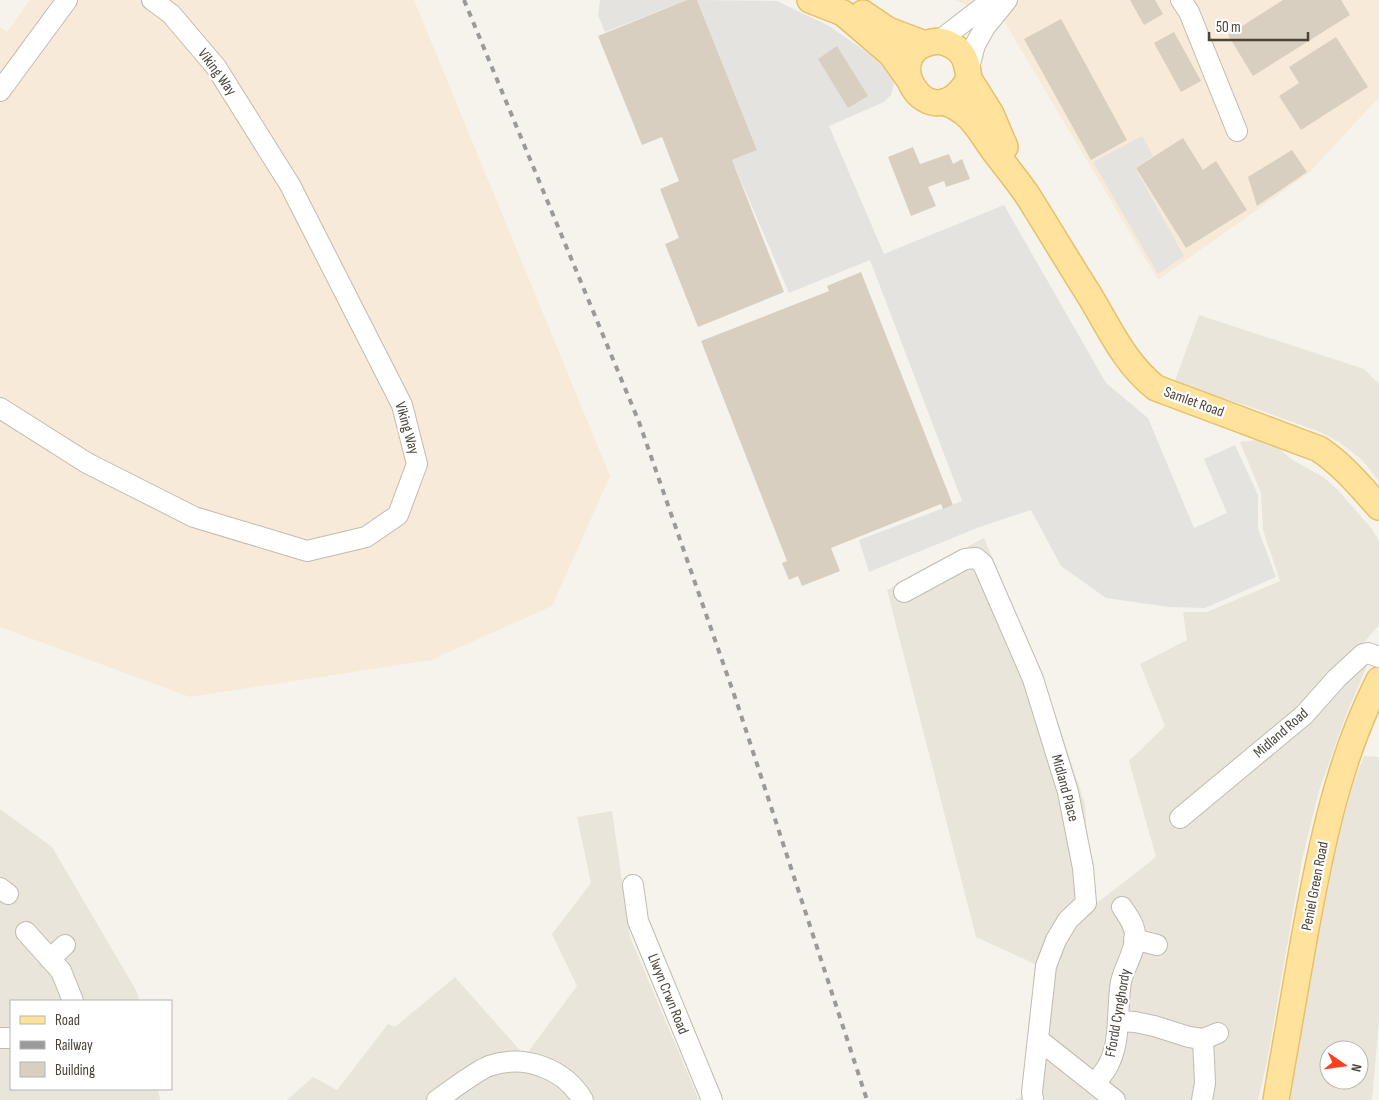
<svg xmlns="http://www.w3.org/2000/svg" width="1379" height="1100" font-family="'Sofia Sans Condensed',sans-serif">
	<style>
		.residential { fill: #eae5da; fill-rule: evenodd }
		.commercial { fill: #f7ead8 }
		.parking { fill: #e5e3e0 }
		.building { fill: #d8cfc1 }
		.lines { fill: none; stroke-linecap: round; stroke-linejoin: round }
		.minor-casing { stroke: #c2bbae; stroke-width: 22 }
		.major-casing { stroke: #e6c16a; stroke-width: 28 }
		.minor { stroke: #fff; stroke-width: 20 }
		.major { stroke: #ffe39c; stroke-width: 25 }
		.rail { stroke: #9a9a9a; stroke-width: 4; stroke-dasharray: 6 6; stroke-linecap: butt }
		.labels { text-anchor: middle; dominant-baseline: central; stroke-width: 4.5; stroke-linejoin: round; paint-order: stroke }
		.street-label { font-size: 15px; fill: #4b4439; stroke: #fff }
	</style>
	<rect width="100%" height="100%" fill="#f6f3ec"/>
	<g class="residential">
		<path d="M1199,315L1364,369L1379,384V481L1362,460L1339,442L1320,432L1257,409L1174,383Z"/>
		<path d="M1256,440L1279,448L1291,459L1323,477L1336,488L1372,529L1379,541V625L1354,654L1367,666L1346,715L1319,791L1302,860L1267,1062L1258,1100H1014L1024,1096L1037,965L976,937L887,590L984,538L1042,674L1085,804L1092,907L1156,857L1129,761L1165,726L1140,664L1187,640L1183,612H1207L1280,581L1263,530L1261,493L1240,442Z"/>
		<path d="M1364,756L1379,757V1021L1372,1100H1290L1319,925L1338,838L1353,785ZM1329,1050H1359V1080H1329Z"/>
		<path d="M0,809L52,847L137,992L139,1001H11V1089H158L160,1100H0Z"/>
		<path d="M612,811L630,937L699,1100H287L313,1077L337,1090L388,1024L395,1027L455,977L525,1056L577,986L552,934L591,883L577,817Z"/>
	</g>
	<g class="commercial">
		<path d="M30,0H414L610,476L552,606L431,660L190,697L0,627V27L7,32Z"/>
		<path d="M955,0H1379V97L1309,173L1158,280L1004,21Z"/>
	</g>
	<g class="parking">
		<path d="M600,0H687L605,32L598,15Z"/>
		<path d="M697,0L777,1L829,26L871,55L891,74L894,84L891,95L884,102L829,126L884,254L1004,205L1106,383L1148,418L1194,528L1227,513L1204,459L1235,445L1258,495V529L1276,577L1205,608L1169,607L1106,598L1061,566L1031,510L977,528L869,572L859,540L962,501L870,260L789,293L732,160L757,150Z"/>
		<path d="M1142,136L1153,156L1135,168L1184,256L1158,274L1093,162Z"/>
	</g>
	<g class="building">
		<path d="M687,0H697L757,150L732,160L784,292L698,327L665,244L679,238L660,189L679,181L662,137L642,145L598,36Z"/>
		<path d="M1130,0H1155L1163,14L1144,25Z"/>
		<path d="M1283,0H1341L1350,15L1253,76L1228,35Z"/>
		<path d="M1061,19L1127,140L1091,160L1024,39Z"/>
		<path d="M1174,32L1201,81L1181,92L1154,43Z"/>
		<path d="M1336,37L1368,87L1301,130L1279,96L1299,83L1289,67Z"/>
		<path d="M837,46L868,96L848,108L818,59Z"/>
		<path d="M1183,138L1203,170L1216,161L1247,210L1186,248L1136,168Z"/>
		<path d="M913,147L920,164L949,154L953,164L962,159L970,179L946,187L944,181L928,187L936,206L911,216L888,157Z"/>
		<path d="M1292,150L1307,172L1257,206L1248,177Z"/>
		<path d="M861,272L953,505L943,509L941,504L831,548L840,571L802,586L798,576L789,580L782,563L787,561L701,341L829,291L827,286Z"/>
	</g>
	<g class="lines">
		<defs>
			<g id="minor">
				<path d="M1181,0L1189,12L1237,131"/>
				<path d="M939,41L992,0"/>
				<path d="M968,71L975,45L985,27L1007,0"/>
				<path d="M0,91L67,0"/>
				<path d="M0,408L87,463L194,517L307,551L366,537L398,515L417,464L402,405L290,185L216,67L171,14L152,0"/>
				<path d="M904,592L965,559L976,558L983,564L1033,679L1068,792L1083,868L1086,903L1068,920L1056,940L1046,966L1032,1092L1033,1100"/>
				<path d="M1180,818L1304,715L1337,678L1363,654L1368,653L1379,657"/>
				<path d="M633,885L638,921L712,1100"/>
				<path d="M0,888L8,894"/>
				<path d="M26,932L61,971L73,1001"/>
				<path d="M1134,939L1157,945"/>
				<path d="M50,959L65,945"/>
				<path d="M1118,1021L1135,1022L1154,1026L1189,1037L1203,1039L1218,1033"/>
				<path d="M0,1038H11"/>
				<path d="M1039,1040L1115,1100"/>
				<path d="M1095,1084C1098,1079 1103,1074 1106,1069C1122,1044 1116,1010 1121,982C1124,967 1136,951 1135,935C1135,925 1127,915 1122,907"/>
				<path d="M437,1100C450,1091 476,1071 489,1066C524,1054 564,1068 583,1100"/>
				<path d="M1202,1100L1205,1083L1203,1039"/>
			</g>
			<g id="major">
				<path d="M810,0L843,13L891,54L908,78"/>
				<path d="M863,13L888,30L925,44"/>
				<path d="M939,41C962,46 967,58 969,79C929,148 871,46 939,41Z"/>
				<path d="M969,79L991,114L1005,147"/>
				<path d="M944,102C972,112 978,129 994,151C1005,165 1016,179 1026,193C1047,226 1067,260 1088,293C1109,327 1124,363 1156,388L1319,449C1343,465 1360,486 1379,507"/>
				<path d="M1276,1100C1285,1046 1295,992 1304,939C1320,851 1338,760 1379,680"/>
			</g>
		</defs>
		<use href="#minor" class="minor-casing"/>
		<use href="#major" class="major-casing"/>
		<use href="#minor" class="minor"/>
		<use href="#major" class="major"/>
		<path class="rail" d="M464,0L639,422L737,703L867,1100"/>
	</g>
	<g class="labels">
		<g class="street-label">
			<text transform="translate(217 72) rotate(54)">Viking Way</text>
			<text transform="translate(1194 402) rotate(20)">Samlet Road</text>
			<text transform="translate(407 428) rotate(74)">Viking Way</text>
			<text transform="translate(1281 733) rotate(-41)">Midland Road</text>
			<text transform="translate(1065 788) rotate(75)">Midland Place</text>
			<text transform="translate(1315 886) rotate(-79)">Peniel Green Road</text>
			<text transform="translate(668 994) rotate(68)">Llwyn Crwn Road</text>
			<text transform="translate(1118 1013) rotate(-80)">Ffordd Cynghordy</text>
		</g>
	</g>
	<rect x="10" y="1000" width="162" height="90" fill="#ffffff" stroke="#b7b4b0"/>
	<rect x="20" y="1016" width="25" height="8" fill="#ffe39c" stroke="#b7b4b0"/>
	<text x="55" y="1025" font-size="15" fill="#4b4439">Road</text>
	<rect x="20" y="1041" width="25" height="8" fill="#9a9a9a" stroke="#b7b4b0"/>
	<text x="55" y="1050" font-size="15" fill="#4b4439">Railway</text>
	<rect x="20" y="1062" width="25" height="15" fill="#d8cfc1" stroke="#b7b4b0"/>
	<text x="55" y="1075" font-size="15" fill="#4b4439">Building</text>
	<g transform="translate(1344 1065) rotate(103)"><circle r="24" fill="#ffffff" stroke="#b7b4b0"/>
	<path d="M0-4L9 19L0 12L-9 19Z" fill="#fc3f1d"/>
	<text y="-8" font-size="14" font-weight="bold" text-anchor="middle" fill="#4b4439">N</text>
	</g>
	<path d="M1209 32v8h99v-8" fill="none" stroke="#4b4439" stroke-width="2.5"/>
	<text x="1216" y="32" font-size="15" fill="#4b4439" stroke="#ffffff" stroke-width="4" paint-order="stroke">50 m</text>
</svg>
